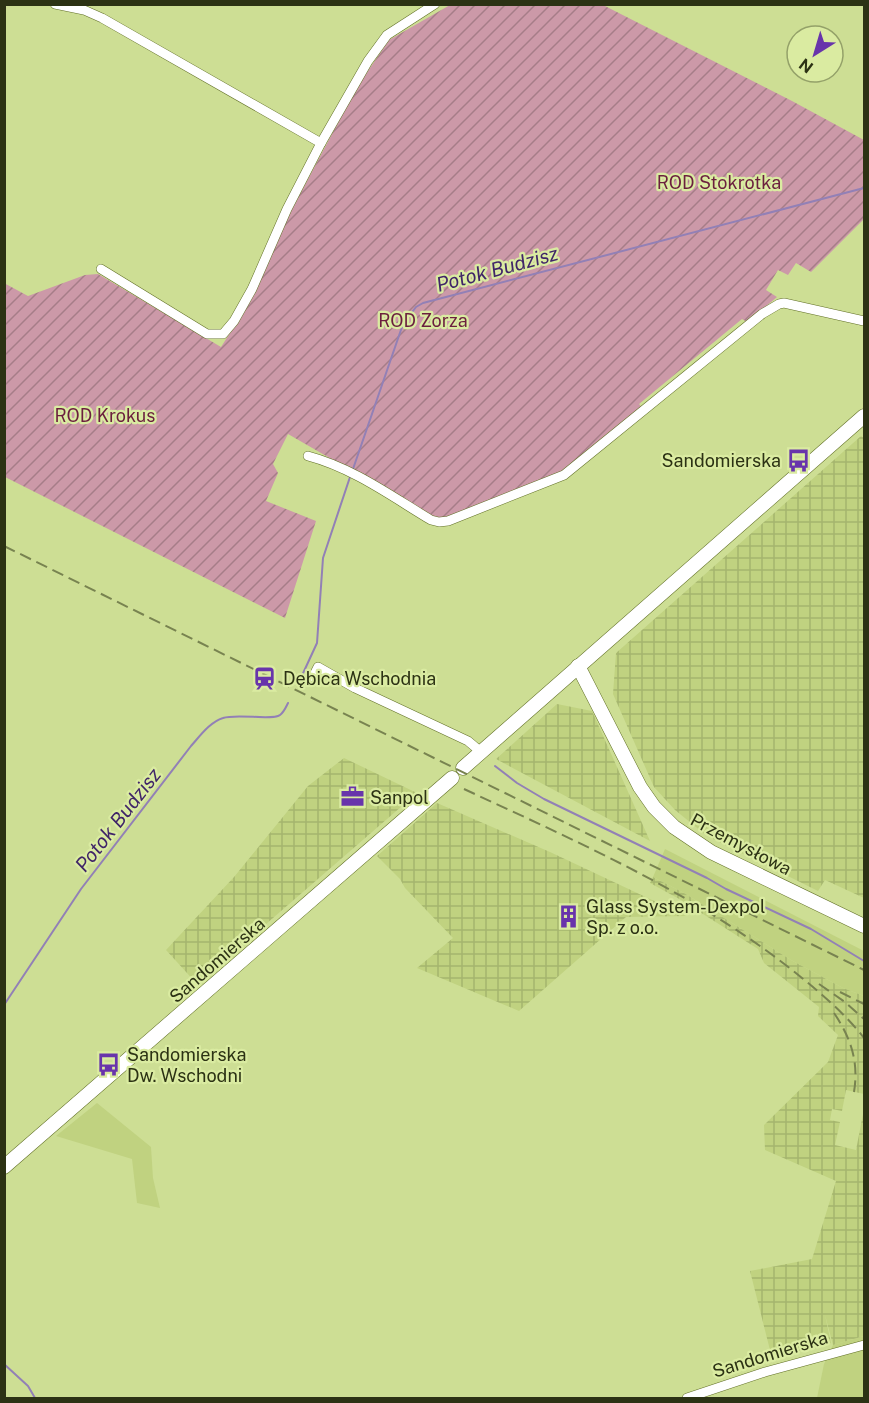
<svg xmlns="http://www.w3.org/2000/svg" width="869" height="1403" font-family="'Public Sans',sans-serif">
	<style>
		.built { fill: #c0d280 }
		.industrial { fill: url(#industrial-grid) }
		.garden { fill: url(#garden-furrows) }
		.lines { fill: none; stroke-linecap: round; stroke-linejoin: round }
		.stream { stroke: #9280b6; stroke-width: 2 }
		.street-casing { stroke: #627027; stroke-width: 10 }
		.secondary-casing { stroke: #627027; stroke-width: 15 }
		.street { stroke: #fff; stroke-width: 9 }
		.secondary { stroke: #fff; stroke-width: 14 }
		.rail { stroke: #788350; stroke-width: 2; stroke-dasharray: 12 6; stroke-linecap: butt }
		.labels { text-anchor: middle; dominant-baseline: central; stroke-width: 4.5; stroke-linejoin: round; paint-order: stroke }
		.park-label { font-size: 18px; fill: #6b1f3e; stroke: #daeba1 }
		.poi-label { font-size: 18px; fill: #2c3214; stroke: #daeba1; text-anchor: start }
		.street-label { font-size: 18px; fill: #2c3214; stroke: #daeba1 }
		.water-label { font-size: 20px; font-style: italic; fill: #402568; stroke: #daeba1 }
	</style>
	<defs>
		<pattern id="industrial-grid" width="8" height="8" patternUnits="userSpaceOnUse" patternTransform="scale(1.5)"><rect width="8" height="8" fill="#c0d280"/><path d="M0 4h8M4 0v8" fill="none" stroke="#a5b56e"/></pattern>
		<pattern id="garden-furrows" width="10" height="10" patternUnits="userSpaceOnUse" patternTransform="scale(1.5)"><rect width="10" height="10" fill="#cc99a8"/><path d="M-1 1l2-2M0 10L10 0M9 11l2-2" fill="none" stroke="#a67d88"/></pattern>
	</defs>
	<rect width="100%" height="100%" fill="#cdde94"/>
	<g class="built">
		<path d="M665,849L864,951V996L843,988L791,960L684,893L653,877Z"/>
		<path d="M97,1103L151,1147L153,1178L160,1208L137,1203L132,1159L56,1136Z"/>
		<path d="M864,1336V1398H817L824,1364L833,1345Z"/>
	</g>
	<g class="industrial">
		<path d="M861,436L864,438V898L825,880L818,891L707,836L675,810L654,787L613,694L616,653Z"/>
		<path d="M557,704L592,711L650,841L496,759Z"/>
		<path d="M344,758L417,793L197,984L166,950L234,877L308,786Z"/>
		<path d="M437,803L550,852L686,916L626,917L519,1011L417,968L453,938L405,888L400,879L377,856Z"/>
		<path d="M653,877L684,893L791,960L843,988L864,996V1094L846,1090L842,1111L832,1109L830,1120L840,1122L835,1145L856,1150L864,1109V1336L833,1345L825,1315L831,1343L772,1358L750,1271L812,1259L836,1181L765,1150L764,1125L828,1062L838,1035L818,1016L819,1007L764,963L758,949L681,900L650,883Z"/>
	</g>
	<path class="garden" d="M450,5H603L792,101L864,140V219L811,272L796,263L788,275L778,270L766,290L777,297L747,322L742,319L639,404L643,409L563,472L448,518L432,517L288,434L273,464L278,473L266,501L316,521L285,618L5,477L4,283L28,296L85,275L98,274L221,347L248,305L291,211L357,87L389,40Z"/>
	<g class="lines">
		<g class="stream">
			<path d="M353,469L403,324L416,307L423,303L864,188"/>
			<path d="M299,682L317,643L323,558L351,474"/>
			<path d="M495,766L517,783L544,799L707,878L726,889L811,929L864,961"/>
			<path d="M4,1005L81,889L191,746C200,736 210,722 223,718C237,713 273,721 280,715C284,712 286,707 288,703"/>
			<path d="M4,1364L28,1386L35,1398"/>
		</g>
		<defs>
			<g id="street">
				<path d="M55,4L84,10L102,18L321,143"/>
				<path d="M101,269L207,334H223L234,321L252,289L287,209L321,143L368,61L387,35L435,4"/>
				<path d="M308,456C353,468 391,496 431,520L439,522L448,521L564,475L762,314L779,304L784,303L864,321"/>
				<path d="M313,677L318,667L355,688L468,741L481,752"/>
				<path d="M687,1398L765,1372L864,1345"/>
			</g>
			<g id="secondary">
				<path d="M578,666L640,787L654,807L674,827L711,852L864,926"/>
				<path d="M463,768L864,416"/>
				<path d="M4,1167L452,778"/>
			</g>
		</defs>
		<use href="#street" class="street-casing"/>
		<use href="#secondary" class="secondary-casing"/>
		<use href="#street" class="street"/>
		<use href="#secondary" class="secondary"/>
		<g class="rail">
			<path d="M4,546L864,970"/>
			<path d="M464,789C580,843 702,896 802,978C824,996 846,1015 864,1038"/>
			<path d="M819,984L845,1002L864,1019"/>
			<path d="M840,992L864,1004"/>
			<path d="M834,1013C851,1038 859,1062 854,1092"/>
		</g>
	</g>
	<defs>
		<symbol id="bus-bare" viewBox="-9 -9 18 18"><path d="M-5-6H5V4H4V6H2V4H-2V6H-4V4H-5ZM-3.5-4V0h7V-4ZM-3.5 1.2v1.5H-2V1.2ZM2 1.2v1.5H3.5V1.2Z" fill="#6834ab" stroke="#daeba1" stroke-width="2.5" paint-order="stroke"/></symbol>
		<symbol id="station-bare" viewBox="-9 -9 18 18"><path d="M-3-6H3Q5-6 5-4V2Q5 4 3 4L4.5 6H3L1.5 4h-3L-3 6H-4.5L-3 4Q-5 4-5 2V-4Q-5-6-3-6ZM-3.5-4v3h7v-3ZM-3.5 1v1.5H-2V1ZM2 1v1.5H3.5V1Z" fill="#6834ab" stroke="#daeba1" stroke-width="2.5" paint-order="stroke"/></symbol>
		<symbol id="office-bare" viewBox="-9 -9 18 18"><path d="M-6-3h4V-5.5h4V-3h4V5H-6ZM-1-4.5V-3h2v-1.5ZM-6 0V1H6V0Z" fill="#6834ab" stroke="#daeba1" stroke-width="2.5" paint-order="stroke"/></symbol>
		<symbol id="building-bare" viewBox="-9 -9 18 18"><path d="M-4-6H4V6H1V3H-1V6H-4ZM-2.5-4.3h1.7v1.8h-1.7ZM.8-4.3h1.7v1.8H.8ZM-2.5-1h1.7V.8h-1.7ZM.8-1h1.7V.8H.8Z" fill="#6834ab" stroke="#daeba1" stroke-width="2.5" paint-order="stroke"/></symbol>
	</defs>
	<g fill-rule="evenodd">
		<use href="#bus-bare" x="782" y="444" width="33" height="33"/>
		<use href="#station-bare" x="248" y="662" width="33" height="33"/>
		<use href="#office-bare" x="336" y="780" width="33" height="33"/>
		<use href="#building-bare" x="552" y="900" width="33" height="33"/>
		<use href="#bus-bare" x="92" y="1048" width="33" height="33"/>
	</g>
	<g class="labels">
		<g class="park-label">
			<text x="719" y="182">ROD Stokrotka</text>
			<text x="423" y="320">ROD Zorza</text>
			<text x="105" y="415">ROD Krokus</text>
		</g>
		<g class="poi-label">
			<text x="781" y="460" text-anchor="end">Sandomierska</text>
			<text x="283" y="678">Dębica Wschodnia</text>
			<text x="370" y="797">Sanpol</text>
			<text x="586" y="906">Glass System-Dexpol<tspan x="586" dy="21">Sp. z o.o.</tspan></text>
			<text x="127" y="1054">Sandomierska<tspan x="127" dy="21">Dw. Wschodni</tspan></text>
		</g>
		<g class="street-label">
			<text transform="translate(741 844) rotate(28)">Przemysłowa</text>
			<text transform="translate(217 960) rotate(-41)">Sandomierska</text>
			<text transform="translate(770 1354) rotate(-17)">Sandomierska</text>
		</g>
		<g class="water-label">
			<text transform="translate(497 269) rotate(-15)">Potok Budzisz</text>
			<text transform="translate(118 820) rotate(-52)">Potok Budzisz</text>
		</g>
	</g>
	<rect width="869" height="1403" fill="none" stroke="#2c3214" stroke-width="12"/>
	<g transform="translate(815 54) rotate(217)"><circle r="28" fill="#daeba1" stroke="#94a169" stroke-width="1.5"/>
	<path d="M0-4.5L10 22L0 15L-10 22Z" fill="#6834ab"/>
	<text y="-9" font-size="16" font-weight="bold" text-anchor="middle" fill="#2c3214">N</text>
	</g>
</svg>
